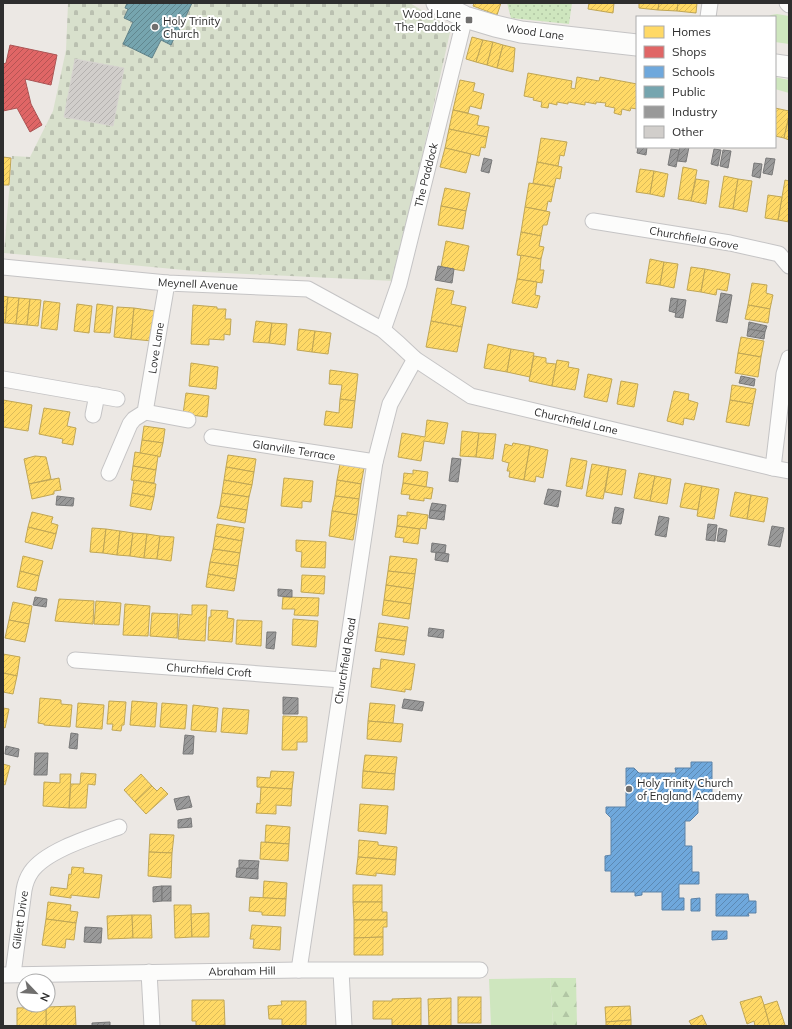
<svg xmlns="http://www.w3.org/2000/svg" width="792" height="1029" font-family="Mulish,sans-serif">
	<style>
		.grass { fill: #cee6be }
		.forest { fill: url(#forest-firs) }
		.cemetery { fill: url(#cemetery-stones) }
		.park { fill: url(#park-dots) }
		.homes { fill: url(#homes-hatch); stroke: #c0a655 }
		.shops { fill: url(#shops-hatch); stroke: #ab5555 }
		.schools { fill: url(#schools-hatch); stroke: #5c83a8 }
		.public { fill: url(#public-hatch); stroke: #608188 }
		.industry { fill: url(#industry-hatch); stroke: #797979 }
		.building { fill: url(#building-hatch); stroke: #d7d4d0 }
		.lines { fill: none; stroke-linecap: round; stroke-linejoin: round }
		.street-casing { stroke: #c5c4c5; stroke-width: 17 }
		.secondary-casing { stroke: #c5c4c5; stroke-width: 23 }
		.street { stroke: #fcfcfb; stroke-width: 15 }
		.secondary { stroke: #fcfcfb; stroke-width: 21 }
		.poi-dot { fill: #706f6e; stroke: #fff; stroke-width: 1.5 }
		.labels { text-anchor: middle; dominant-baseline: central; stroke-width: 4; stroke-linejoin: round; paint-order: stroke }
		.poi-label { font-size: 11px; fill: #2e2e2e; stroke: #fff; text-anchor: start }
		.street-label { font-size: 11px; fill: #2e2e2e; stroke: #fff }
	</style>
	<defs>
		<pattern id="forest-firs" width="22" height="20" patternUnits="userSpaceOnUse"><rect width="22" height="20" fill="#cee6be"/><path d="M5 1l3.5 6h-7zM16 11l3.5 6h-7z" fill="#b1c6a4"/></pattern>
		<pattern id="cemetery-stones" width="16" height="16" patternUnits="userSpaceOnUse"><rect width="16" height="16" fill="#d8e0cc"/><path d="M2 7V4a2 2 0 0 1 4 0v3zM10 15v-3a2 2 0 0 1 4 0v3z" fill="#bac0b0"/></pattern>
		<pattern id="park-dots" width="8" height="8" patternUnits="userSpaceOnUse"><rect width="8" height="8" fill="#cee6be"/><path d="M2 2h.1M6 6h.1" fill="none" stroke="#b1c6a4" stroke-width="1.8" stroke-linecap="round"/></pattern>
		<pattern id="homes-hatch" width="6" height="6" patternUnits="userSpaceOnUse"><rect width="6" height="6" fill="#ffd966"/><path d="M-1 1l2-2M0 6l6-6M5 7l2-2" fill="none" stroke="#dbbb59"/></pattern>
		<pattern id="shops-hatch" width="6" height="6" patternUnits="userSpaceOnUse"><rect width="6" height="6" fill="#e06666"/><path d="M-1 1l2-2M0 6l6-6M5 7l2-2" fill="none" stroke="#b65454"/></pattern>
		<pattern id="schools-hatch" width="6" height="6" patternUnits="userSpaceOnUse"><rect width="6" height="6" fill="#6fa8dc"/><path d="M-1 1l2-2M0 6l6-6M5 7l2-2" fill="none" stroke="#5c89b3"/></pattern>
		<pattern id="public-hatch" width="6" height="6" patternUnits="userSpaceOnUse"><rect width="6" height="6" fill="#76a5af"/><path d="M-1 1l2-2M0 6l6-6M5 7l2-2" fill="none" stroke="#61878f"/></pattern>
		<pattern id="industry-hatch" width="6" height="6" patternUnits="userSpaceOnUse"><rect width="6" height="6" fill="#999"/><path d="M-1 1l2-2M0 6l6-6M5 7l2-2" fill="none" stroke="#7d7d7d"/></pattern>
		<pattern id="building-hatch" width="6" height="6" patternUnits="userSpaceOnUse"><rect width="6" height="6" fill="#d1cecb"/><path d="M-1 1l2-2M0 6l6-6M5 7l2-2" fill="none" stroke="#b4b1af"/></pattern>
	</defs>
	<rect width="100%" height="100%" fill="#ece8e4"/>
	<g class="grass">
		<path d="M777,14L789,16V44L775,42V17H768L771,15Z"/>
		<path d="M775,77L789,80V93L775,89Z"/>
		<path d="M550,978L553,1026H491L489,979Z"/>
	</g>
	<path class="forest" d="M550,978H576L577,1026H553Z"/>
	<path class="cemetery" d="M65,3H410L451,28L394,281L205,272L4,253L12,156L30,157L53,111L66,50L68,4Z"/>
	<path class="park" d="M507,3H572L569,24L511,18Z"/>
	<g class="homes">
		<path d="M474,3H501L497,15L473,6Z"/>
		<path d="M589,3H614L613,13L588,9Z"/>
		<path d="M639,3H659L658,10L639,8Z"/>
		<path d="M659,3H678L677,11L658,10Z"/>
		<path d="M678,3H697L696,13L677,11Z"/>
		<path d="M472,37L483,40L476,62L466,59Z"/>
		<path d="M483,40L493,42L487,65L476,62Z"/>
		<path d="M493,42L503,45L497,68L487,65Z"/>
		<path d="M503,45L515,48L513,72L497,68Z"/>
		<path d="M528,73L572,81L571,88L575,89L577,77L599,81L600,77L637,84V109L631,108L630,111L622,109L621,115L614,113L615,108L605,106L606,103L596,102V104L585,102V105L568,102V104L557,102V105L549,103L548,108L541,107L542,102L533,100L534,98L524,96Z"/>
		<path d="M460,80L475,83L473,91L484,94L481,109L470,106L468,113L453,110Z"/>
		<path d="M775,108L789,111V116L784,138L775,136Z"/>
		<path d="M453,110L479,116L477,125L489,127L487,137L449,129Z"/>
		<path d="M789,116V140L784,138Z"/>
		<path d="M449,129L487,137L485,148L481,147L479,156L445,148Z"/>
		<path d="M541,138L567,142L564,156L560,155L558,166L537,162Z"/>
		<path d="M445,148L471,154L466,173L440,167Z"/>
		<path d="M3,157L11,158L9,185H3Z"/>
		<path d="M537,162L562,167L560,179L556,178L554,187L533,183Z"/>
		<path d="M683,167L697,170L691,201L678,199Z"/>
		<path d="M640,169L654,171L650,194L636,192Z"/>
		<path d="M654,171L668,174L664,197L650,194Z"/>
		<path d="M724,176L738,179L733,209L719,207Z"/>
		<path d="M696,179L709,181L706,204L691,201Z"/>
		<path d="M738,179L752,181L747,212L733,209Z"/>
		<path d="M785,180L789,181V222L778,220Z"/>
		<path d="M529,183L554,187L551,202L548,201L546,211L525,207Z"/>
		<path d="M445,188L470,193L466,211L441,206Z"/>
		<path d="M768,195L782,197L778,220L765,218Z"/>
		<path d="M441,206L466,211L463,229L438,225Z"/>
		<path d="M525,207L550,212L547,225H543L541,236L521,232Z"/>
		<path d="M521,232L541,236L539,246L544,247L541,259L517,255Z"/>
		<path d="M446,241L469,246L464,271L441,267Z"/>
		<path d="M521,255L541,259L540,270H544L542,283L517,279Z"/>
		<path d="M650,259L664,262L660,285L646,283Z"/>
		<path d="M664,262L678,264L674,288L660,285Z"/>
		<path d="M691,267L705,269L701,292L687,290Z"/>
		<path d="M705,269L730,274L727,291L717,289L716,295L701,292Z"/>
		<path d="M517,279L537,282L535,295L540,296L537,308L512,303Z"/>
		<path d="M752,283L767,285L766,293L773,295L770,309L748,305Z"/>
		<path d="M437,288L454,291L451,304L466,307L462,327L431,321Z"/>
		<path d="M3,296L8,297L5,323H3Z"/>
		<path d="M8,297L19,298L16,324L5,323Z"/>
		<path d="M19,298L30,299L27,325L16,324Z"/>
		<path d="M30,299L41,300L38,326L27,325Z"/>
		<path d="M44,301L60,303L57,330L41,328Z"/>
		<path d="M77,304L92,306L89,333L74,331Z"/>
		<path d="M97,304L113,306L110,333L94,332Z"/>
		<path d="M193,305L217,307V309H226L225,319H231L230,335L224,334V340L209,339V345L191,344Z"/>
		<path d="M748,305L770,309L768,323L745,319Z"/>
		<path d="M117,307L134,308L131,339L114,337Z"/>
		<path d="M134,308L155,311L152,341L131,339Z"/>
		<path d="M256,321L272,323L269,343L253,342Z"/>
		<path d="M431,321L462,327L457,352L426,347Z"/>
		<path d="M272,323L287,324L285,345L269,343Z"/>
		<path d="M299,329L315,331L312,352L297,350Z"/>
		<path d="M315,331L331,333L328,354L312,352Z"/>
		<path d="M741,337L764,341L761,357L738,353Z"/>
		<path d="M488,344L511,349L507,372L484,368Z"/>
		<path d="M511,349L534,353L530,377L507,372Z"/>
		<path d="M738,353L761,357L758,377L735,373Z"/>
		<path d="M534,356L546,358V363L556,364L552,386L529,381Z"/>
		<path d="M557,360L569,362L568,367L579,369L575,390L552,386Z"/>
		<path d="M191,363L218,367L216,389L189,386Z"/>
		<path d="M330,370L358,374L355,401L340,399L342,385L329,384Z"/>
		<path d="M588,374L612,379L607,402L584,397Z"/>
		<path d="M621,381L638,384L634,407L617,404Z"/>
		<path d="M732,385L756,389L753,404L730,400Z"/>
		<path d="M674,391L689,394L688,400L698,403L694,420L684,418L683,425L667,421Z"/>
		<path d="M186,393L209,396L207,417L183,414Z"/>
		<path d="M340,399L355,401L352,428L324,425L326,411L339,413Z"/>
		<path d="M3,400L32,405L28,431L3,427Z"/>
		<path d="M730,400L753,404L749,426L726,422Z"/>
		<path d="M44,408L70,412L67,426L76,428L73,445L62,443L63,439L39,434Z"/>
		<path d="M427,420L448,423L444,444L424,441L421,461L398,457L402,433L425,437Z"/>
		<path d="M144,426L165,429L163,443L142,440Z"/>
		<path d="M462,431L479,433L476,457L460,456Z"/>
		<path d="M479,433L496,434L493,459L476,457Z"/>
		<path d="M142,440L163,443L160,457L140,453Z"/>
		<path d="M513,443L530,446L524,480L509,477L510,471H507L509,463L502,461L505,444L512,446Z"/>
		<path d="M530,446L548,450L543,478L536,476L535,482L524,480Z"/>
		<path d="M135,452L158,456L156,470L133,466Z"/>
		<path d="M228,455L256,459L254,472L226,467Z"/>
		<path d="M35,456L46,457L51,479L29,484L24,459Z"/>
		<path d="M571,458L587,461L582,489L566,486Z"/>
		<path d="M340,464L364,468L361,484L337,480Z"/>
		<path d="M592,464L609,467L603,499L586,496Z"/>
		<path d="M133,466L156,470L154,483L131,480Z"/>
		<path d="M226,467L254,472L252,485L224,480Z"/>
		<path d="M609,467L626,470L622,495L605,492Z"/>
		<path d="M413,470L428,472L426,487L403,483L404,473L413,474Z"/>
		<path d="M639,473L655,476L650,501L634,498Z"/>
		<path d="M655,476L671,479L667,504L650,501Z"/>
		<path d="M59,478L61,490L54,491V494L32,499L29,484Z"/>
		<path d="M284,478L313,481L311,502L302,501V508L281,506Z"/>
		<path d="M134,480L156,484L154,497L132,493Z"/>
		<path d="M224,480L252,485L249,497L222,493Z"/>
		<path d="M337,480L361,484L359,499L335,496Z"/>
		<path d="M403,483L433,488L431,499L424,498V501L409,499L410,495L401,494Z"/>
		<path d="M685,483L702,486L698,510L680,507Z"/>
		<path d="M702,486L719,489L714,519L697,516Z"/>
		<path d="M735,492L751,495L747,519L730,516Z"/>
		<path d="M132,493L154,497L151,510L130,506Z"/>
		<path d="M222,493L249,497L247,510L220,506Z"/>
		<path d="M751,495L768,498L764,522L747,519Z"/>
		<path d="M335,496L359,499L357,515L332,511Z"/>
		<path d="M220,506L247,510L245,523L217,518Z"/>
		<path d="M332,511L357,515L353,540L329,536Z"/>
		<path d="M32,512L53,517L51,523L58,525L56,534L28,527Z"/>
		<path d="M407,512L428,515L426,529L420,528V529L397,526L398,515L407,516Z"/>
		<path d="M217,524L244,528L242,541L215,536Z"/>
		<path d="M397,526L420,529L418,544L403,542L404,538L395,537Z"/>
		<path d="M28,527L56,534L52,549L25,542Z"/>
		<path d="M92,528L106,529L103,553L90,552Z"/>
		<path d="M106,529L120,531L117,555L103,553Z"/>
		<path d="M120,531L133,533L130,556L117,555Z"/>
		<path d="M133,533L147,534L144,558L130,556Z"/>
		<path d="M147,534L160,536L157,559L144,558Z"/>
		<path d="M160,536L174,537L171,561L157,559Z"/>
		<path d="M215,536L242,541L240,553L213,549Z"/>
		<path d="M296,540L326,542L325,568L301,567L302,552L296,551Z"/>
		<path d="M213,549L240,553L238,566L210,562Z"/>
		<path d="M23,556L43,561L39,576L20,571Z"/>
		<path d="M390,556L417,559L415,574L388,571Z"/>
		<path d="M210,562L238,566L236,579L208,574Z"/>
		<path d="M20,571L39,576L36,591L17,587Z"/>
		<path d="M388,571L415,574L413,589L386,585Z"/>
		<path d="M208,574L236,579L234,591L206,587Z"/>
		<path d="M302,575L325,576L324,594L301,592Z"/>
		<path d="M386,585L413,589L411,604L384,600Z"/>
		<path d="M283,597L319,598L318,616L294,615L295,609H282Z"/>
		<path d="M59,599L94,601L93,624L55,621Z"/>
		<path d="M384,600L411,604L409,619L382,615Z"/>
		<path d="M96,601L121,603L119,625L94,624Z"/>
		<path d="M13,602L32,606L29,624L9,620Z"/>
		<path d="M125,604L150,606L148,636L123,635Z"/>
		<path d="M192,605H207L205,641L178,639L180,614L192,615Z"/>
		<path d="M211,610L228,611L227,618L234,619L232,642L208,640L209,617H211Z"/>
		<path d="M152,613L178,614L177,638L150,636Z"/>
		<path d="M293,619L318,621L316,647L292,645Z"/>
		<path d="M9,620L29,624L25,642L5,638Z"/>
		<path d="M237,620L262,621L261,646L236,644Z"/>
		<path d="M379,623L408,627L406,641L377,637Z"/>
		<path d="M377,637L406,641L404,655L375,651Z"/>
		<path d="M3,654L20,657L17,676L3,673Z"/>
		<path d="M381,659L415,664L411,690L405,689V692L371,687L373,668L380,669Z"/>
		<path d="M3,673L17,676L13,694L3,692Z"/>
		<path d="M40,698L61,700V704L72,705L70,727L44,725V724L38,723Z"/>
		<path d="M109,701L126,702L124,725H122L121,731L112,730L113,724H107Z"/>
		<path d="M132,701L157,703L155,727L130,725Z"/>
		<path d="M78,703L104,705L102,729L76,727Z"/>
		<path d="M162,703L187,705L185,729L160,727Z"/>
		<path d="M370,703L395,705L393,723L368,721Z"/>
		<path d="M193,705L218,708L216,732L191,730Z"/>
		<path d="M3,708L9,709L5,728L3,727Z"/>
		<path d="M223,708L249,710L247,734L221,732Z"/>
		<path d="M283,716L307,717V742H297V750H282Z"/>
		<path d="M368,721L403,724L401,742L367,739Z"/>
		<path d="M365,755L397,757L395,774L363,771Z"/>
		<path d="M3,764L10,766L5,785L3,784Z"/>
		<path d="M271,771L294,772L292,789L257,787V777L270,778Z"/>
		<path d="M363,771L395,774L394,790L362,788Z"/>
		<path d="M81,773L96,774L95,785L88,784L86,808H69L71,784H80Z"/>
		<path d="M60,774H71L69,808L43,806L44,782L60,783Z"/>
		<path d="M141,774L152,786L135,802L124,790Z"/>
		<path d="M152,786L157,791L161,787L168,794L146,814L135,802Z"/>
		<path d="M261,787L292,789L291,806L276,805V814L256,813L257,803L260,804Z"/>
		<path d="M360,804L388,806L386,834L358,831Z"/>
		<path d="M266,825L290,827L289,844L265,842Z"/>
		<path d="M150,834L174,835L172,853L149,852Z"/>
		<path d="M359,840L378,842V845L397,847L396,860L358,857Z"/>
		<path d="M261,842L289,844L288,861L260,859Z"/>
		<path d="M149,852L172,853L171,878L148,876Z"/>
		<path d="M358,857L396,860L395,875L376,873V876L356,874Z"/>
		<path d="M72,867L84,868L83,873L102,875L99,898L71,895V898L50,895L51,887L67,889L69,874L71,875Z"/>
		<path d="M264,881L287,883L286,899L263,898Z"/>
		<rect x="353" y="885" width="29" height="17"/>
		<path d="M250,897L286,899L285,916L262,915V912L249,911Z"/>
		<path d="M48,902L71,905L70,911L78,912L76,923L46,919Z"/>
		<path d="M353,902H382V912H387V920H354Z"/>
		<path d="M174,905H191L192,937L175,938Z"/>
		<path d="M209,913V937H192L191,914Z"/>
		<path d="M132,915L133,938L108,939L107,916Z"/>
		<path d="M132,915H151L152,938H133Z"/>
		<path d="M46,919L76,923L74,940L66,939L65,948L42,945Z"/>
		<path d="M354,920H387V927H383V937L354,938Z"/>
		<path d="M252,925L281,927L280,950L253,948L254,939H250Z"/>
		<path d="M383,937V955H354V938Z"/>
		<path d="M761,996L764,1005L770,1026H755L754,1021L747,1024L740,1002Z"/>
		<rect x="458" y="997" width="23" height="26"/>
		<path d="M421,998V1026H392V1019H373V1001H392V999Z"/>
		<path d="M451,998V1026H429L428,999Z"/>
		<path d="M192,1000H224L225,1025L196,1026V1021H192Z"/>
		<path d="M281,1001H306V1026H282V1019H269L268,1006L282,1005Z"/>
		<path d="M777,1001L785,1025L780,1026H770L764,1005Z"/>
		<path d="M75,1006L76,1026H46V1007Z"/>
		<path d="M630,1006L631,1020L606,1022L605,1007Z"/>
		<path d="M46,1007V1026H17V1008Z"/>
		<path d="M702,1015L707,1026H692L689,1021Z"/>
		<path d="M631,1020V1026H606V1022Z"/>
	</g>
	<path class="shops" d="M10,45L57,55L51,85L25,79L31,104L42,125L30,132L17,108L3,111V64L6,63Z"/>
	<g class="schools">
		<path d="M691,762H712V796H698V813L690,821H685V846H692V872H699V884H679V898H684V910H662V892H642V895L635,896V892H611V871H605V856L611,855V818L606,813V807H626V768H634L639,773H676L675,768H691Z"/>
		<path d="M716,894H748L749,901H756V913H748L749,916H716Z"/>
		<path d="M700,898V911H691V899Z"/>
		<path d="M712,931H727V939L712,940Z"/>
	</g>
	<path class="public" d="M127,3H192L178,33L177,32L171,45L161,40L152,58L123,44L133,22L124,18L128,9L125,8Z"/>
	<g class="industry">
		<path d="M638,147H647L646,155L637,153Z"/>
		<path d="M680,147H689L686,162L677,161Z"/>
		<path d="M671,149L679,150L676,167L668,165Z"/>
		<path d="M714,149L721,150L718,166L711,164Z"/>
		<path d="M723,150L731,151L728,168L720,166Z"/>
		<path d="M484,158L492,160L489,173L481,171Z"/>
		<path d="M766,158L775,159L772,175L763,173Z"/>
		<path d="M754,163L762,164L760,178L752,176Z"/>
		<path d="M438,266L454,269L452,283L435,280Z"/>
		<path d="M721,293L732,295L727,323L716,321Z"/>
		<path d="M671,298L678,299L676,313L669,311Z"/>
		<path d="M678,299L686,300L683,318L675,317Z"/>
		<path d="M749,322L767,326L765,332L748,329Z"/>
		<path d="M748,329L765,332L764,339L747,336Z"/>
		<path d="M741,376L755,379L754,386L739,383Z"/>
		<path d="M452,458L461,459L458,482L449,481Z"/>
		<path d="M548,489L561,491L558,507L544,504Z"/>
		<path d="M57,496L74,498L73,506L56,505Z"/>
		<path d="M432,503L446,505L445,512L430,510Z"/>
		<path d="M615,507L624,509L621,524L612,523Z"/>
		<path d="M430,510L445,512L444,520L429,518Z"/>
		<path d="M659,516L669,518L666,537L655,535Z"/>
		<path d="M708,524L717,525L715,541L706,540Z"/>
		<path d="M772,526L784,528L780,547L768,545Z"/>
		<path d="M719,528L727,530L725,542L717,541Z"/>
		<path d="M432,543L446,545L445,553L431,552Z"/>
		<path d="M436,552L449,554L448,562L435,560Z"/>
		<path d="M278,589L292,590V597L278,596Z"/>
		<path d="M35,597L47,599L46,607L33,605Z"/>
		<path d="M429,628L444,630L443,638L428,636Z"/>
		<path d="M267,632H276L274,649L266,648Z"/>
		<path d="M283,697L298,698V714H283Z"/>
		<path d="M404,699L424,702L422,711L402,708Z"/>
		<path d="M71,733L78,734L77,749L69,748Z"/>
		<path d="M185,735L194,736L193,754H183Z"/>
		<path d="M6,746L19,749L18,757L5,754Z"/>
		<path d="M35,753H48L47,775H34Z"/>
		<path d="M189,796L192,807L177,810L174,799Z"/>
		<path d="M191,818L192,827L178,828V820Z"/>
		<path d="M239,860L259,861L258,869L239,868Z"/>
		<path d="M237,868L258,869V879L236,877Z"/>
		<path d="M162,886V901L153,902V887Z"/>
		<rect x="162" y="886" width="9" height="15"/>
		<path d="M85,927L102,928L101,943L84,942Z"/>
		<path d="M110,1022V1026H92V1023Z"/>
	</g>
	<path class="building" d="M75,59L124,68L113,126L64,117Z"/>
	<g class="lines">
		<defs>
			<g id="street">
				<path d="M787,3L789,5"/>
				<path d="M708,17L710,3"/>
				<path d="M593,221L730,243L779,254L789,266"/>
				<path d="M3,267L167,283L308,289L383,330L399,344L415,359L471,396L773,468L789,471"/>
				<path d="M383,330L399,284L465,17"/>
				<path d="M3,379L117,399"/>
				<path d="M145,412L188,420"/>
				<path d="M93,415L97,395"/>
				<path d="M212,437L375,462"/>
				<path d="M773,468L784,374L789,358"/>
				<path d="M109,473L130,424L134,419L145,412L167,283"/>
				<path d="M75,660L342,680"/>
				<path d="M299,970L375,462L390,404L415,359"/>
				<path d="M341,971L344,1026"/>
				<path d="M149,972L152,1026"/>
				<path d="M13,974L24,890C25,884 27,878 31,872C46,850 94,836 119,827"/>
				<path d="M3,975L299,970H480"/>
			</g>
			<g id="secondary">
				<path d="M437,3L465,17L495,26L521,32L637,45"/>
				<path d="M775,65L789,67"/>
			</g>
		</defs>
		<use href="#street" class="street-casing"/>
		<use href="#secondary" class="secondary-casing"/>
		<use href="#street" class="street"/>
		<use href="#secondary" class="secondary"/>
	</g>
	<g class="poi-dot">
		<rect x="465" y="16" width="8" height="8" rx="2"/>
		<circle cx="155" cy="27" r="4"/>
		<circle cx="629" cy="789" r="4"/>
	</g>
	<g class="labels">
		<g class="poi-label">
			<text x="461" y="14" text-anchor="end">Wood Lane<tspan x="461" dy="13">The Paddock</tspan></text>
			<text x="163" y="21">Holy Trinity<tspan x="163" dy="13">Church</tspan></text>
			<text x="637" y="783">Holy Trinity Church<tspan x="637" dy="13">of England Academy</tspan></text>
		</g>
		<g class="street-label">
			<text transform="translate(535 32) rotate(8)">Wood Lane</text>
			<text transform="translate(426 175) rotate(-76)">The Paddock</text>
			<text transform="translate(694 238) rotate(10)">Churchfield Grove</text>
			<text transform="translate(198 284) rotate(3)">Meynell Avenue</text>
			<text transform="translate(156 348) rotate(-81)">Love Lane</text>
			<text transform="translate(576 421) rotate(13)">Churchfield Lane</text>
			<text transform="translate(294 450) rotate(9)">Glanville Terrace</text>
			<text transform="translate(345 661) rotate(-81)">Churchfield Road</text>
			<text transform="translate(209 670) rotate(4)">Churchfield Croft</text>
			<text transform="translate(20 920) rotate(-82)">Gillett Drive</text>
			<text transform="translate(242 971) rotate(-1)">Abraham Hill</text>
		</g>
	</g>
	<rect width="792" height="1029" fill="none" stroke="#2e2e2e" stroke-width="8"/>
	<rect x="636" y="16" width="140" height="132" fill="#ffffff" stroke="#ababab"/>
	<rect x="644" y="26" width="20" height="12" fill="#ffd966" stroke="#ababab"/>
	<text x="672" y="36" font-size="12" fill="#2e2e2e">Homes</text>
	<rect x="644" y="46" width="20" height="12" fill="#e06666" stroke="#ababab"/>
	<text x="672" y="56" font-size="12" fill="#2e2e2e">Shops</text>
	<rect x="644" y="66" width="20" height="12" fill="#6fa8dc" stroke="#ababab"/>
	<text x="672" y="76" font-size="12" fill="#2e2e2e">Schools</text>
	<rect x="644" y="86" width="20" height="12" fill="#76a5af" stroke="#ababab"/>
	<text x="672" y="96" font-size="12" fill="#2e2e2e">Public</text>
	<rect x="644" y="106" width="20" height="12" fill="#999999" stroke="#ababab"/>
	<text x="672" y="116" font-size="12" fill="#2e2e2e">Industry</text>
	<rect x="644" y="126" width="20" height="12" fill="#d1cecb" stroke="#ababab"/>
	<text x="672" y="136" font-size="12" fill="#2e2e2e">Other</text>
	<g transform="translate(36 993) rotate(115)"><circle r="19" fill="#ffffff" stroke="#ababab"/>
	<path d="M0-3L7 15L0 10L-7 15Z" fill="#706f6e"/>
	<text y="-6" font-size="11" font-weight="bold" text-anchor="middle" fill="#2e2e2e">N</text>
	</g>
</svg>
